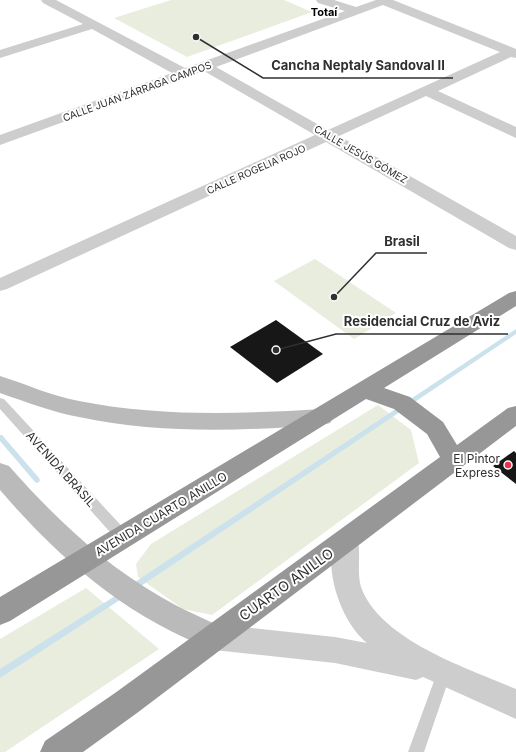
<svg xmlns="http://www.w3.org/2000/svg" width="516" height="752" font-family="Inter,sans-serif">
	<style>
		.green { fill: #e8edde }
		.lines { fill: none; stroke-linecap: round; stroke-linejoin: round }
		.stream { fill: #cbe2ed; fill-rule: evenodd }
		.building { fill: #171717 }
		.lane { fill: #cdcdcd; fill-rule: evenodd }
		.street { fill: #cdcdcd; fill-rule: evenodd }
		.secondary { fill: #bababa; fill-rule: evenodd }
		.highway { fill: #979797; fill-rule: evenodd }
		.poi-dot { fill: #e9314c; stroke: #fff; stroke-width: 1.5 }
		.labels { text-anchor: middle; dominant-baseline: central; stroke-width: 4; stroke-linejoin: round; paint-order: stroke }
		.far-street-label { font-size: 10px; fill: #303030; stroke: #fff }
		.far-neighbourhood-label { font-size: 11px; font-weight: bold; fill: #000; stroke: #fff }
		.poi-label { font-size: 12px; fill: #303030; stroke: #fff; text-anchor: end }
		.street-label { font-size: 12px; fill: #303030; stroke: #fff }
		.near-street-label { font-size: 14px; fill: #303030; stroke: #fff }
		.leader { fill: none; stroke: #303030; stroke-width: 1.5 }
		.callout-dot { fill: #303030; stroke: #fff; stroke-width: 1.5 }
		.callout-label { font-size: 13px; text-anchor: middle; font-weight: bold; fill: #303030; stroke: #fff; stroke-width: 4; stroke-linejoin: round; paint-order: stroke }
	</style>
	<rect width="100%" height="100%" fill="#fff"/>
	<g class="green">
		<path d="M171,0H284L312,12L187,57L114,18Z"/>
		<path d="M315,259L396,313L354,339L274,281Z"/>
		<path d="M378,405L411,430L419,463L212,615L183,609L138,577L136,564L151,544Z"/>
		<path d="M86,588L159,649L5,752H0V639Z"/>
	</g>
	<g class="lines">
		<g class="stream">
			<path d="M516,329V334L135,590L132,591L129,590L128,588L129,586Z"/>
			<path d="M0,435H2L39,478L40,480L39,482L37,483L35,482L0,441Z"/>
			<path d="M123,591L126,592L127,594L126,596L0,678V669Z"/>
		</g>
	</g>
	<g class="building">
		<path d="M276,320L323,354L277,383L230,347Z"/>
		<path d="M514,451L516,453V484L493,466Z"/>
	</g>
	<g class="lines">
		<g class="lane">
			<path d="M0,398L4,399L128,533L130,537L128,541L123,542L118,541L0,409Z"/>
			<path d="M444,666L449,668L451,673L424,752H408L437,673L439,668Z"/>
		</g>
		<g class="street">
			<path d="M41,0H56L185,68L345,11L318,3L316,0H334L356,7L376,0H393L516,49V58L511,57L438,91L516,127V138L426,96L339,136L516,236V250L509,248L326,142L7,289L0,291V278L315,135L204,71L0,145V135L172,73L92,29L0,58V50L83,24L43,3ZM383,5L500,52L328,130L216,67Z"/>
			<path d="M346,529L355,532C364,551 354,573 363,592C386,642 467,668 516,689V719L423,677L416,680L335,663L214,650L204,646L200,637L204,628L214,624L335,637L367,643C340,621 321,564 337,532Z"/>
		</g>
		<g class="secondary">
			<path d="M0,376C26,384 51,396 79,401C159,417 241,414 322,409L330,411L334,417L330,423L322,425C240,431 159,434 79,417C52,412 26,402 0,393Z"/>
			<path d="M0,463L9,466C54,517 102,563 161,597C181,609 203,618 224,628L228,637L224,646L214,650C128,618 59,559 0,490Z"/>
		</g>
		<path class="highway" d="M516,291V306L384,388L410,397L443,422L457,445L508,408L516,406V426L137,713L83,752H40L45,741L115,693L440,457L427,434L394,409L366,399L10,621L0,625V597L509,293Z"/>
	</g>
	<circle class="poi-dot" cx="508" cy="465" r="4"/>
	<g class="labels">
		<g class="far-street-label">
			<text transform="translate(137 91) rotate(-20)">CALLE JUAN ZÁRRAGA CAMPOS</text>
			<text transform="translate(361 154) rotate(30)">CALLE JESÚS GÓMEZ</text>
			<text transform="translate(256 169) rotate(-24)">CALLE ROGELIA ROJO</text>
		</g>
		<g class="far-neighbourhood-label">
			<text x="324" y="12">Totaí</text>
		</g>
		<g class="poi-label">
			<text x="500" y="458">El Pintor<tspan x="500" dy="14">Express</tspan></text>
		</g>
		<g class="street-label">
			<text transform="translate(61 469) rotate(48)">AVENIDA BRASIL</text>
			<text transform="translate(161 514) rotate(-31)">AVENIDA CUARTO ANILLO</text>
		</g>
		<g class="near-street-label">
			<text transform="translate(286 584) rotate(-36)">CUARTO ANILLO</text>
		</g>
	</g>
	<path class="leader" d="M196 37L263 78H453M334 297L376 253H427M276 350L336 334H508"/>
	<g class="callout-dot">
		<circle cx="196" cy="37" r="4"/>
		<circle cx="334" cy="297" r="4"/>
		<circle cx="276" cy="350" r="4"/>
	</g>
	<g class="callout-label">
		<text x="358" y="70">Cancha Neptaly Sandoval II</text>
		<text x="402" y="246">Brasil</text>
		<text x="422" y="326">Residencial Cruz de Aviz</text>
	</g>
</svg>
